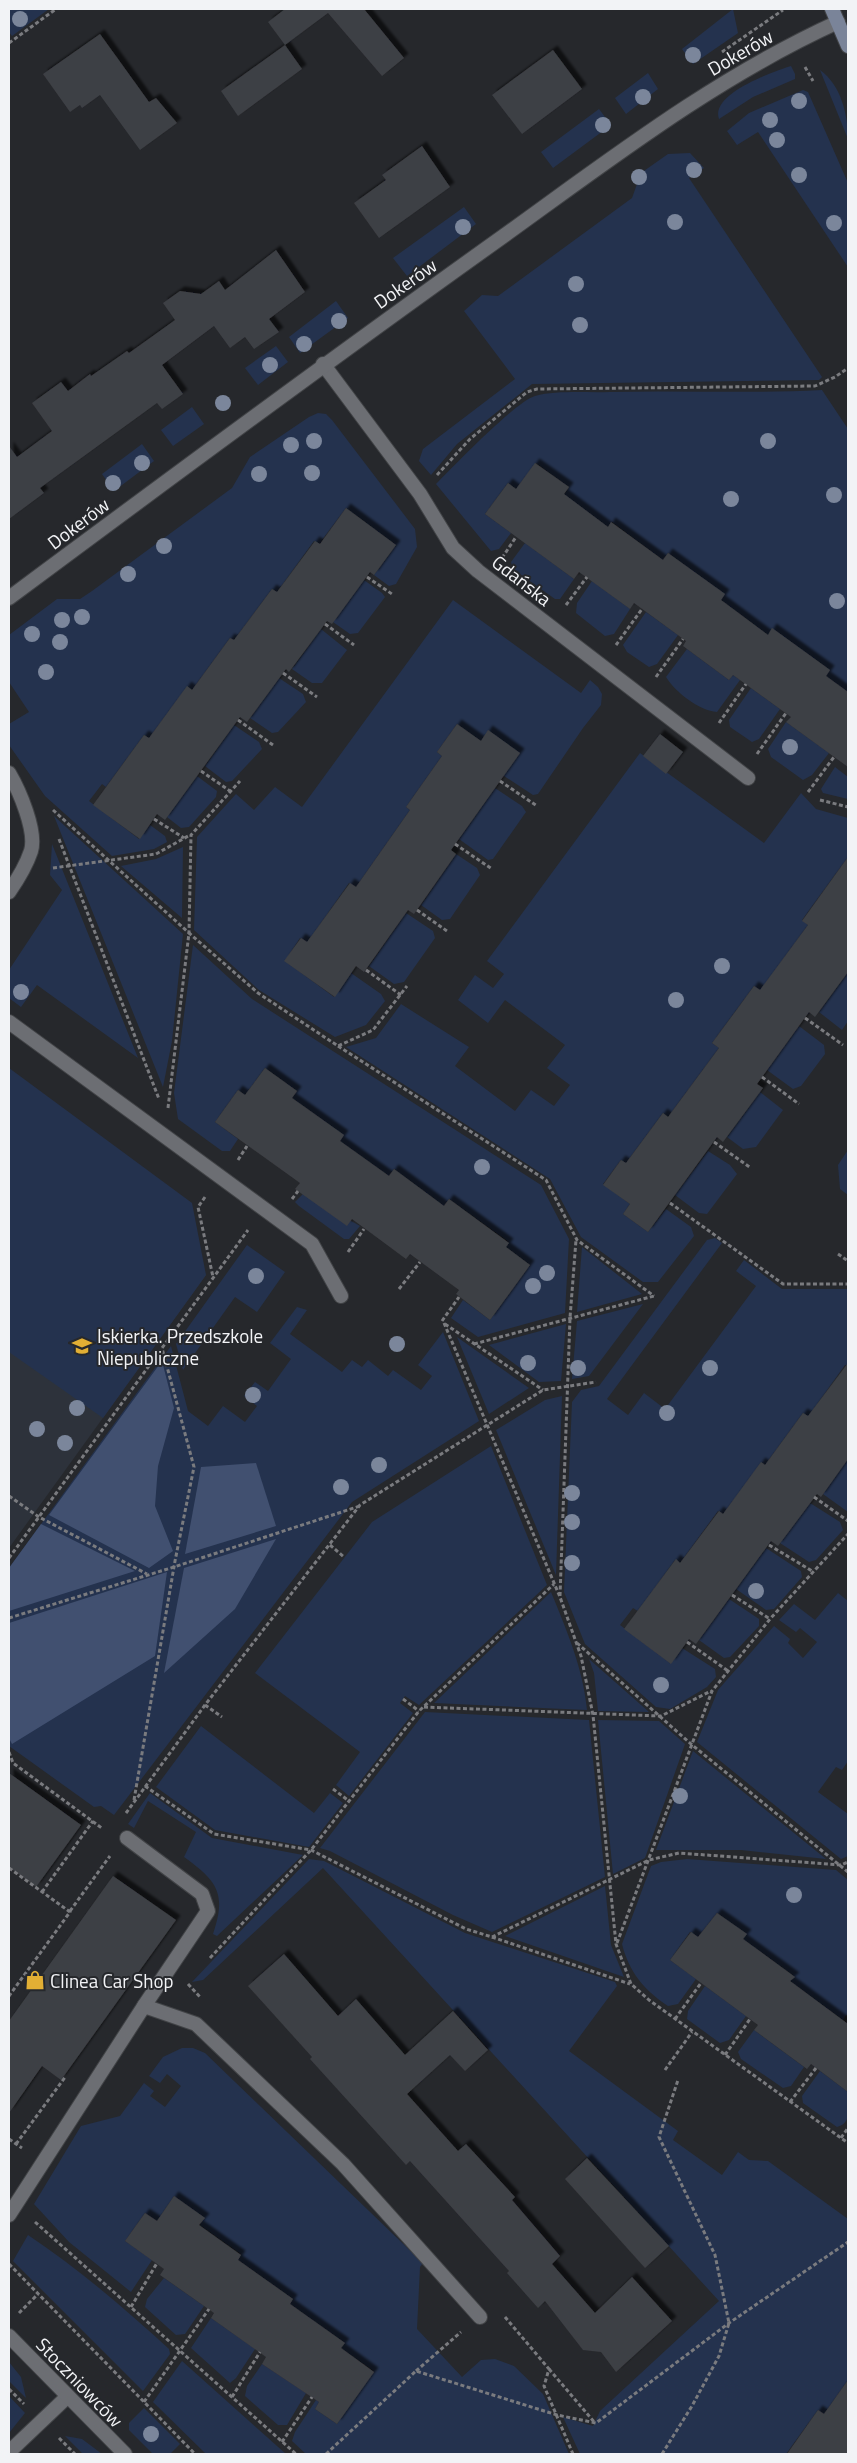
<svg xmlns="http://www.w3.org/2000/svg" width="857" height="2463" font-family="'Titillium Web',sans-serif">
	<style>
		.built { fill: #2d323b }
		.green { fill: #24324e }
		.forest { fill: #415070 }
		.building { fill: #3d3f44; filter: url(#shadow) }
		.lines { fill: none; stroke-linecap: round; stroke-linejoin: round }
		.service-casing { stroke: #414346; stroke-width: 16 }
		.minor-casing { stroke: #414346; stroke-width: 16 }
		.tertiary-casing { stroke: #414346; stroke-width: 16 }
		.secondary-casing { stroke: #414346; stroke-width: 16 }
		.path { stroke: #7a7b7f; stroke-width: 3; stroke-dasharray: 4 2.5; stroke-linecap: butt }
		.service { stroke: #6c6e73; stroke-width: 14 }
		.minor { stroke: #6c6e73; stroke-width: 14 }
		.tertiary { stroke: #6c6e73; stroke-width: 14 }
		.secondary { stroke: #7a8499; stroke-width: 14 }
		.tree { fill: #7b869b }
		.labels { text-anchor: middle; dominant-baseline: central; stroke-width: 4; stroke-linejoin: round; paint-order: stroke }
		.street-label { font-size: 19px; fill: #f2f3f6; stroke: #26282c }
		.poi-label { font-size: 19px; fill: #f2f3f6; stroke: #26282c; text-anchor: start }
	</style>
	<defs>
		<filter id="shadow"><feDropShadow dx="4.5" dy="-4.5" stdDeviation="1" flood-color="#0009"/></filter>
	</defs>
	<rect width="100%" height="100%" fill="#26282c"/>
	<path class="built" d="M9,1138L206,1275L9,1548Z"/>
	<g class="green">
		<path d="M9,9H49L12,36L9,32Z"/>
		<path d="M733,9L738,33L693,64L682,49Z"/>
		<path d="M791,66L795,74V79L753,97L719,119C710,94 772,72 791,66Z"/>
		<path d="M820,70C841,85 848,115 848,139Z"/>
		<path d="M648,73L658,89L626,114L615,98Z"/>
		<path d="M803,90L808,92L848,183V267L758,132L737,145L727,131L749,113Z"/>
		<path d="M599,109L611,125L553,168L541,152Z"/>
		<path d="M690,153L704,168L689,178L822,377L819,380L532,384L457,444L431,475L419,461L423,449L515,379L464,311L482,295L498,296L632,198L641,173L668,154Z"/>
		<path d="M464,207L476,224L407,276L393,258Z"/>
		<path d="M336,301L348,318L300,353L289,337Z"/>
		<path d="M276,346L288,362L258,385L245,368Z"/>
		<path d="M822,390L848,429V692L826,676L830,670L772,629L768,635L721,600L724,594L668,553L663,560L612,522L608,527L564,495L569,487L536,463L516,489L508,483L485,514L511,533L499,549L491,551L436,484C453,467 515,402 535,396C558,390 586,393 610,392C680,390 752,394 822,390Z"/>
		<path d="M192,407L204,424L173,446L161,430Z"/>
		<path d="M318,413L326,414L332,420L415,529L417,547L396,584L389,586L374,575L396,545L346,508L319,544L314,541L277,592L272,589L234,640L230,638L192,690L187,687L149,738L144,735L106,787L102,784L89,801L139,839L150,825L165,836L167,842L154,849L112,856L45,796L9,745V724L29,712L9,682V635L57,599H80L92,591L232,488L250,457L309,417Z"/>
		<path d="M142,444L154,461L114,491L102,474Z"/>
		<path d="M525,543L574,579L560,599H555L513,569L511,562Z"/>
		<path d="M364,580L382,593L385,597L358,633L350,634L333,622Z"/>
		<path d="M592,581L630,609L614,634L605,636L576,613L577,603Z"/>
		<path d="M453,600L581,693L590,680L598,687L602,694L601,705L583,728L538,794L533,795L504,776L488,731L481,741L457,724L437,752L442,756L406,807L410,810L356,887L349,883L307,943L300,938L285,961L334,997L351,973L381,994L385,1001L366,1025L335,1037L259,990L194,930L197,837L236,794L254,810L275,787L302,807Z"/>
		<path d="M646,612L678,635L657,664L649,667L627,652L623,645Z"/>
		<path d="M321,629L347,650L322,683H312L292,669Z"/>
		<path d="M687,649L729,680L733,675L740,680L717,712C700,711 675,692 666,677Z"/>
		<path d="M279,678L303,694L306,702L278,732L272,733L250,718Z"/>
		<path d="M751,688L780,709L759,739L752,742L730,727L729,720Z"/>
		<path d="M786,722L829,753L812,775L803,780L771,757L768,749Z"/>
		<path d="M234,725L259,742L262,749L232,781L226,782L205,766Z"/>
		<path d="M640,753L764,843L801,793L816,809L848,818V857L802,920L808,925L760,991L754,986L712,1043L719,1048L668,1117L663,1113L626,1163L621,1160L603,1184L630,1204L623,1214L648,1232L666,1209L691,1227L694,1236L658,1282H643L581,1237L550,1179L346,1047L376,1038L401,1004L469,1047L455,1066L515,1111L531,1090L554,1106L570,1085L547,1068L565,1045L505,1000L488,1023L458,1000L475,975L493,988L504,974L487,961Z"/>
		<path d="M835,767L848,777V799L823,793L821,789Z"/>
		<path d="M197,776L217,791L216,797L189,827L181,828L167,817Z"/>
		<path d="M495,788L522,806L526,812L493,859L488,860L459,839Z"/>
		<path d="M54,816L183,934L172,1041L163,1087Z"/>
		<path d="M52,844L138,1058L37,985L21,1007L9,998V970L62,890L50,875Z"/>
		<path d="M183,847L182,918L121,866L156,859Z"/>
		<path d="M456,854L477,868L480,875L450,919L442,920L421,905Z"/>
		<path d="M406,913L433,931L435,938L404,982L394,984L369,966Z"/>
		<path d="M193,945L252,999L541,1185L569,1239L565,1313L478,1337L451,1318L463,1300L490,1320L530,1265L506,1247L509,1242L449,1199L444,1206L394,1169L389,1176L340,1141L343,1135L292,1098L297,1091L265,1068L245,1095L238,1090L215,1122L238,1139L230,1151H222L178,1119L174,1093Z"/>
		<path d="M848,972V1021L842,1030L819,1012Z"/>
		<path d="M799,1026L824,1045L825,1054L801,1086L793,1089L767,1070Z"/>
		<path d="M9,1068L192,1203L206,1275L103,1418L9,1352Z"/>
		<path d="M760,1092L783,1110L756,1147L743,1149L727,1137Z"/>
		<path d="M848,1150V1195L840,1189L838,1165Z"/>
		<path d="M708,1151L730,1165L737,1174L707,1214L699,1213L675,1195Z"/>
		<path d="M303,1194L360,1226L349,1239H344L299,1206L295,1202Z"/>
		<path d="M715,1238L722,1243L607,1399L628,1415L644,1393L665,1409L756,1286L736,1271L744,1260L782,1289H848V1367L845,1365L808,1417L803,1413L765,1465L762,1463L723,1514L718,1511L680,1563L675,1560L638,1611L633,1608L620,1625L670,1663L682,1648L715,1669L716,1677L707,1687L670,1709L656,1707L585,1644L564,1592L572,1402L581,1390L599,1386L707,1240Z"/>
		<path d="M247,1245L285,1272L257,1312L235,1297L183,1370L176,1344Z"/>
		<path d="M582,1247L642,1294L577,1312Z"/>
		<path d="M643,1304L589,1376L572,1379L577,1321Z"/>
		<path d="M297,1307L307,1310L290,1334L342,1372L352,1360L362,1367L368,1360L388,1376L393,1370L421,1390L432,1376L418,1365L443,1332L479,1421L352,1502L114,1815L101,1806L94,1807L9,1746V1568L171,1346L188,1411L208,1426L223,1406L245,1422L257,1406L244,1396L255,1382L268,1391L291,1359L270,1343Z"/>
		<path d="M566,1324L561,1381L539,1382L489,1345Z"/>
		<path d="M457,1337L529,1388L489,1414Z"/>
		<path d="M562,1396L556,1575L496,1430L545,1400Z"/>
		<path d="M491,1446L547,1585L419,1705L405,1696L400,1703L413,1713L349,1796L336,1785L360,1752L255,1673L372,1522Z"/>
		<path d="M848,1459V1512L823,1494Z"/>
		<path d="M810,1503L840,1522L843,1530L816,1560L809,1562L780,1543Z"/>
		<path d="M766,1548L801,1571L802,1577L774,1609L766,1610L736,1589Z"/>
		<path d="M551,1592C567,1631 583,1668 587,1710L434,1703Z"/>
		<path d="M838,1593L848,1601V1761L842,1770L836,1767L818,1792L848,1814V1856L841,1859L697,1742L718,1690L774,1626L790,1639L788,1643L803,1658L817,1642L800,1628L796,1632L779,1620L794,1604L815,1620Z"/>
		<path d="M729,1599L759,1619V1626L730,1657L724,1658L699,1640Z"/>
		<path d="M589,1659L649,1712L598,1711L594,1673Z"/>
		<path d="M425,1712L589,1720L605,1877L492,1932L453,1915L330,1851L320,1848Z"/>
		<path d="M598,1720L659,1721L685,1744L645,1858L613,1874Z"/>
		<path d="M201,1726L314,1813L330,1793L343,1803L309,1847L215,1830L156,1787Z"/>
		<path d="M693,1751L826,1859L741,1850H656Z"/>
		<path d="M150,1793L212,1838L303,1855L217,1936L213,1934C227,1893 217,1881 184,1857L196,1832L148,1801L134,1828L128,1824Z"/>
		<path d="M309,1859L324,1861L465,1933L615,1982L617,1986L569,2051L678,2131L673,2140L722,2175L738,2152L749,2160L768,2161L848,2219V2380L824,2414L818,2410L786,2454H580L563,2417L593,2426L600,2411L719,2301L323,1868L203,1980L192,1982Z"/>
		<path d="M687,1859L836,1870L848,1880V2016L846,2015L843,2020L790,1981L794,1976L743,1939L746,1934L717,1913L698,1937L690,1932L670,1960L696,1979L678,2004L668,2006C644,1990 629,1972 622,1944L651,1866L661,1862Z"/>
		<path d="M605,1886L611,1945L624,1977L505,1936Z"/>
		<path d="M705,1986L746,2016L729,2040L720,2043L687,2019L688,2011Z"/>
		<path d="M754,2030L804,2067L791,2086L783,2088L741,2059L738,2052Z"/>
		<path d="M182,2048H193L205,2053L423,2263L420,2267L417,2329L462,2377L481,2360L495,2359L514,2366L543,2394L569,2454H306L292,2441L295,2432L316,2400L319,2402L315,2409L337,2424L374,2371L341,2348L345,2343L290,2304L293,2299L238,2260L241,2254L200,2225L204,2218L174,2196L157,2221L145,2213L125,2241L152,2260L131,2292L69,2242L34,2204L81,2126L120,2116L144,2083L154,2091L150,2096L165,2107L181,2086L167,2074L160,2083L149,2076L163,2057Z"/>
		<path d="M820,2071L848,2092C848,2105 853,2123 837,2127L803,2103L802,2096Z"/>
		<path d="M28,2235C79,2269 124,2308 169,2349L170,2354L143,2391L13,2261Z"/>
		<path d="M164,2278L204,2306L185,2334L176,2335L145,2307L147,2299Z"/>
		<path d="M211,2318L255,2349L236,2378L230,2383L191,2348Z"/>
		<path d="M182,2361L286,2454H206L153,2402Z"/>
		<path d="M9,2362L21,2377L26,2398L9,2381Z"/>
		<path d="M262,2364L306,2393L287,2425H278L245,2396L247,2386Z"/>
		<path d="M9,2396L25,2413L9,2433Z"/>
		<path d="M144,2408L180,2444L170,2454H153L129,2430V2423Z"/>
		<path d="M65,2436L82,2439L102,2454H83Z"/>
	</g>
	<g class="forest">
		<path d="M162,1361L174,1408L158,1466L155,1506L173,1551L149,1568L49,1515Z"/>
		<path d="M256,1463L276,1526L185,1554L201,1467Z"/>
		<path d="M41,1524L135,1571L9,1611V1568Z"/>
		<path d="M276,1539L235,1609L164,1673L184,1568Z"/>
		<path d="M167,1572L155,1656L12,1744L9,1738V1623Z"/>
	</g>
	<g class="building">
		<path d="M285,9H364L404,58L382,76L328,13L285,45L268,22Z"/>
		<path d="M100,34L149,102L156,98L177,123L140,150L100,95L82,108L80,105L70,112L43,74Z"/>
		<path d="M285,45L302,69L238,116L221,91Z"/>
		<path d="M553,50L582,89L522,134L492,95Z"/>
		<path d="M422,146L450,187L379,238L354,203L386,180L382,175Z"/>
		<path d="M276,250L305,292L269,319L279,332L254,349L245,337L230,348L214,326L162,365L183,394L162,409L157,403L40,488L44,493L9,519V446L17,457L52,431L32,403L61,382L68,391L90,374L91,376L127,351L129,353L175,320L163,303L180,291L201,294L219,281L225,290Z"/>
		<path d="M535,463L569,487L564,494L608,527L611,522L663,560L668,553L725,594L721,600L768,635L772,628L830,670L826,676L848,692V767L786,722L791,717L733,675L729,680L683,646L686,641L634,603L630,609L579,572L574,579L485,514L508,483L516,489Z"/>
		<path d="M346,508L396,545L374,575L370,572L332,624L327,621L289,672L286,669L247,722L240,717L165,820L157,814L140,839L93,805L144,735L149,738L187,686L192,690L230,638L234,640L272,589L277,592L315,541L320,544Z"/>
		<path d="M457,724L481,741L488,730L520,753L451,850L456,854L414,914L408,910L364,972L356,966L335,997L284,961L301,938L307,942L350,883L356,887L410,810L406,807L442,756L437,752Z"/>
		<path d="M660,734L683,752L666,774L643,756Z"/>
		<path d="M848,857V972L815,1017L809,1012L757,1084L763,1088L723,1142L717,1137L648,1232L623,1214L630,1204L603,1185L621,1160L626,1163L663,1113L668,1117L719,1048L712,1043L735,1012L754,986L760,990L808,925L802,921Z"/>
		<path d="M265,1068L297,1091L292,1098L344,1135L340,1141L389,1176L394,1169L444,1206L449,1199L509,1243L506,1247L530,1265L490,1320L456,1294L459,1290L410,1254L406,1259L352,1219L347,1226L295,1189L300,1183L215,1122L238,1090L245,1095Z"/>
		<path d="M848,1363V1459L821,1497L817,1494L778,1546L771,1541L696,1644L689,1639L671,1664L624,1629L676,1559L680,1563L719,1511L723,1514L761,1462L765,1465L803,1413L808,1416Z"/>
		<path d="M9,1773L81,1825L36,1887L9,1867Z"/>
		<path d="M113,1876L176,1920L61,2080L42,2066L9,2113V2021Z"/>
		<path d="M717,1913L747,1934L743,1939L795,1977L790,1981L848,2024V2092L811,2064L807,2069L754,2030L758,2025L670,1960L691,1932L698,1937Z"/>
		<path d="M284,1954L338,2016L356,1999L405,2055L453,2011L488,2050L465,2071L450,2055L407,2094L458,2151L466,2144L515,2197L512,2200L560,2256L552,2264L595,2313L632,2277L672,2321L616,2372L601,2352L583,2350L545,2301L538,2308L507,2273L509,2271L410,2161L406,2165L310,2059L312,2057L248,1986Z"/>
		<path d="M587,2158L669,2246L645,2268L565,2179Z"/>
		<path d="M174,2196L205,2218L199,2225L241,2255L238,2260L293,2299L290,2304L345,2343L341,2348L374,2372L337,2424L315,2409L319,2402L262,2364L266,2357L211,2318L214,2313L160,2275L164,2269L125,2241L145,2213L157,2221Z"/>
		<path d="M848,2380V2454H787L818,2410L824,2414Z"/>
	</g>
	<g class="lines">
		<defs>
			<path id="service" d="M127,1838L202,1894L208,1911L144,2006"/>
			<g id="minor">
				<path d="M323,364L420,494L453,548L478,571L748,778"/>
				<path d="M9,598C173,476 338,354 505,235C612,158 717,77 838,22"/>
				<path d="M9,773C19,790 37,831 31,851C26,866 18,879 9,892"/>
				<path d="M9,1022L312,1244L341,1296"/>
				<path d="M9,2215L144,2006L196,2024L343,2164L480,2317"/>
				<path d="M9,2452L67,2397"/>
			</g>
			<path id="tertiary" d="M9,2336L125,2454"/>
			<path id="secondary" d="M832,9L848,46"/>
		</defs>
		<use href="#service" class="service-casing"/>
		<use href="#minor" class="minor-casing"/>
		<use href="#tertiary" class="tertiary-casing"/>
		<use href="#secondary" class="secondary-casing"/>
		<g class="path">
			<path d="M9,43L56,9"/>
			<path d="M722,52L783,10"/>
			<path d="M805,67L813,81"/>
			<path d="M437,475L470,439L527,392L537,389L815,386L835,377L848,368"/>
			<path d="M502,558L516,537"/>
			<path d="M367,577L392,594"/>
			<path d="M566,605L587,577"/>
			<path d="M325,624L354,645"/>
			<path d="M616,645L642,609"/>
			<path d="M283,673L317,697"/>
			<path d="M656,677L683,639"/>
			<path d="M238,720L273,745"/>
			<path d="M719,723L746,684"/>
			<path d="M757,754L786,713"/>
			<path d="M201,771L230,791"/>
			<path d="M500,781L537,806"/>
			<path d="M808,792L834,757"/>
			<path d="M820,800L848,807"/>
			<path d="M53,810L189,933L191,835L240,781"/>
			<path d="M154,819L184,838"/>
			<path d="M59,839L159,1099"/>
			<path d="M455,844L492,869"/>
			<path d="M53,868L156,854L190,835"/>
			<path d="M417,910L447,931"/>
			<path d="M366,970L401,995"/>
			<path d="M805,1018L843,1045"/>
			<path d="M338,1046L546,1180L577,1240L654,1296"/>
			<path d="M762,1077L799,1104"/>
			<path d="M168,1108L189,933L258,993L338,1046L373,1030L407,986"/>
			<path d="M714,1142L751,1168"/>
			<path d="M238,1160L247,1146"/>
			<path d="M205,1197L198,1207L213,1277"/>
			<path d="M292,1199L298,1191"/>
			<path d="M670,1203L783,1284H848"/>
			<path d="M348,1252L364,1229"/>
			<path d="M838,1254L848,1261"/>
			<path d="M399,1289L420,1262"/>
			<path d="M442,1321L459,1297"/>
			<path d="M444,1323L560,1597L581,1656L593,1715L616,1944L631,1984L649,2000L848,2143"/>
			<path d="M445,1324L543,1390"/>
			<path d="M474,1344L654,1296"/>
			<path d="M9,1496L39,1517L147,1574"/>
			<path d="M814,1497L848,1521"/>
			<path d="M330,1545L344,1557"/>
			<path d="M769,1545L812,1571"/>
			<path d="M9,1558L248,1230"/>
			<path d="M732,1595L770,1619"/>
			<path d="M560,1596L570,1318L576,1240"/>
			<path d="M9,1618L174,1567L360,1506"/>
			<path d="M687,1642L728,1671"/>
			<path d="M577,1643L691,1744L848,1872"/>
			<path d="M403,1699L419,1711"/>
			<path d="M205,1705L222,1717"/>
			<path d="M424,1707L661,1716L711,1691"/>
			<path d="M9,1752L13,1763L103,1829"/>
			<path d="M145,1786L214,1834L311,1850L466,1929L492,1937L649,1860L679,1853L841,1865L848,1862"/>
			<path d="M333,1789L349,1801"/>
			<path d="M134,1800L175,1561L194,1467L162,1348"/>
			<path d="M126,1813L205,1705L360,1505L543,1390L596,1382"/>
			<path d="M9,1868L70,1912L9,1996"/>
			<path d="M42,1892L93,1821"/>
			<path d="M70,1911L110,1856"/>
			<path d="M492,1937L630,1984"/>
			<path d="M617,1943L712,1691L770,1619L848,1534"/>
			<path d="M210,1958L311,1850L419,1711L554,1584"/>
			<path d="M188,1984L201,1998"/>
			<path d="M675,2019L701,1983"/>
			<path d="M725,2055L750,2019"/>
			<path d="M665,2070L692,2032"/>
			<path d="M790,2102L816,2068"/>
			<path d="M841,2138L848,2128"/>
			<path d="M9,2139L22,2148"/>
			<path d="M16,2144L66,2076"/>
			<path d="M35,2222L296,2454"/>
			<path d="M9,2264L195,2454"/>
			<path d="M131,2307L157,2263"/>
			<path d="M19,2313L38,2294"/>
			<path d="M505,2317L549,2369L544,2386L573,2454"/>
			<path d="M549,2369L595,2423"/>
			<path d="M416,2371L461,2332"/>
			<path d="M9,2389L24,2404"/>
			<path d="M232,2397L260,2352"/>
			<path d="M144,2402L209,2309"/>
			<path d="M59,2438L75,2454"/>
			<path d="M282,2442L312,2397"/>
			<path d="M326,2454L416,2371L557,2415L596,2423L729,2323L848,2242"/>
			<path d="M662,2454L692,2406L719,2356L729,2323L715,2255L659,2137L678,2080"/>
		</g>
		<use href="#service" class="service"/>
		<use href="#minor" class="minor"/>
		<use href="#tertiary" class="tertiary"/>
		<use href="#secondary" class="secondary"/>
	</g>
	<g class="tree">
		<circle cx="20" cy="19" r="8"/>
		<circle cx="693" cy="55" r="8"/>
		<circle cx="643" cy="97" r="8"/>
		<circle cx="799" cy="101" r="8"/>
		<circle cx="770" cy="120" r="8"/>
		<circle cx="603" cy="125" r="8"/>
		<circle cx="777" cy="140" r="8"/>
		<circle cx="694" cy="170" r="8"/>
		<circle cx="799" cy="175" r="8"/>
		<circle cx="639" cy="177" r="8"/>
		<circle cx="675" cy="222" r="8"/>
		<circle cx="834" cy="223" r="8"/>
		<circle cx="463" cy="227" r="8"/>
		<circle cx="576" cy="284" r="8"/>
		<circle cx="339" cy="321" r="8"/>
		<circle cx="580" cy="325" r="8"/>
		<circle cx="304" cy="344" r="8"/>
		<circle cx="270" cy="365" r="8"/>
		<circle cx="223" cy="403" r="8"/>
		<circle cx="314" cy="441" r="8"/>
		<circle cx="768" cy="441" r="8"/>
		<circle cx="291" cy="445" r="8"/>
		<circle cx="142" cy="463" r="8"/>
		<circle cx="312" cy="473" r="8"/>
		<circle cx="259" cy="474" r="8"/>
		<circle cx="113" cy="483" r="8"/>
		<circle cx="834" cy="495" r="8"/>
		<circle cx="731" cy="499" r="8"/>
		<circle cx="164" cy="546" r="8"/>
		<circle cx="128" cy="574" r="8"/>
		<circle cx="837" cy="601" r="8"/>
		<circle cx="82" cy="617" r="8"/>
		<circle cx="62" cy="620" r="8"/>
		<circle cx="32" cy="634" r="8"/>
		<circle cx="60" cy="642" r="8"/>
		<circle cx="46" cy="672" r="8"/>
		<circle cx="790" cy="747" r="8"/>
		<circle cx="722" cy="966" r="8"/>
		<circle cx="21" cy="992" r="8"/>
		<circle cx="676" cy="1000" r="8"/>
		<circle cx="482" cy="1167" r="8"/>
		<circle cx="547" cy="1273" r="8"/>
		<circle cx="256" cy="1276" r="8"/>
		<circle cx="533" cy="1286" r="8"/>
		<circle cx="397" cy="1344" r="8"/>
		<circle cx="528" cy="1363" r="8"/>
		<circle cx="578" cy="1368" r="8"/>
		<circle cx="710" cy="1368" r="8"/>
		<circle cx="253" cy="1395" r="8"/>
		<circle cx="77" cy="1408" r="8"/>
		<circle cx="667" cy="1413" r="8"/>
		<circle cx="37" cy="1429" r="8"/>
		<circle cx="65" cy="1443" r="8"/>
		<circle cx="379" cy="1465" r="8"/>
		<circle cx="341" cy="1487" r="8"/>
		<circle cx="572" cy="1493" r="8"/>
		<circle cx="572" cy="1522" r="8"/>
		<circle cx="572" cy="1563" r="8"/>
		<circle cx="756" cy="1591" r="8"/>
		<circle cx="661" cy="1685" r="8"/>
		<circle cx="680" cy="1796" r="8"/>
		<circle cx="794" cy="1895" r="8"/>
		<circle cx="151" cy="2434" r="8"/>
	</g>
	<defs>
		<symbol id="school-bare" viewBox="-9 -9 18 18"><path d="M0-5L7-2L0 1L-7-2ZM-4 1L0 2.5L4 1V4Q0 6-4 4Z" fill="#e2af34" stroke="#26282c" stroke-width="2.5" paint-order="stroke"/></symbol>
		<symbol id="shop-bare" viewBox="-9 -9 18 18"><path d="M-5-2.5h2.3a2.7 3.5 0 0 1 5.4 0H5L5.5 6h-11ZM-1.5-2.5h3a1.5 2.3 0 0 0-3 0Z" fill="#e2af34" stroke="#26282c" stroke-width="2.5" paint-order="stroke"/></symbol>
	</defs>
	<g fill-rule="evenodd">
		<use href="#school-bare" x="68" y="1332" width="28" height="28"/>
		<use href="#shop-bare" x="21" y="1966" width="28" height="28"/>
	</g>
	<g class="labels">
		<g class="street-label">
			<text transform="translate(740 52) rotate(-30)">Dokerów</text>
			<text transform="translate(405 283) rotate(-35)">Dokerów</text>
			<text transform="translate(78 523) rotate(-37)">Dokerów</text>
			<text transform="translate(522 580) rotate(38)">Gdańska</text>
			<text transform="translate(80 2382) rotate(46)">Stoczniowców</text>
		</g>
		<g class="poi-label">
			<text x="97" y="1335">Iskierka. Przedszkole<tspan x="97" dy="22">Niepubliczne</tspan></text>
			<text x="50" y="1980">Clinea Car Shop</text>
		</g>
	</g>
	<rect width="857" height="2463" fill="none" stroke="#f2f3f6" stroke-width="20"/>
</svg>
